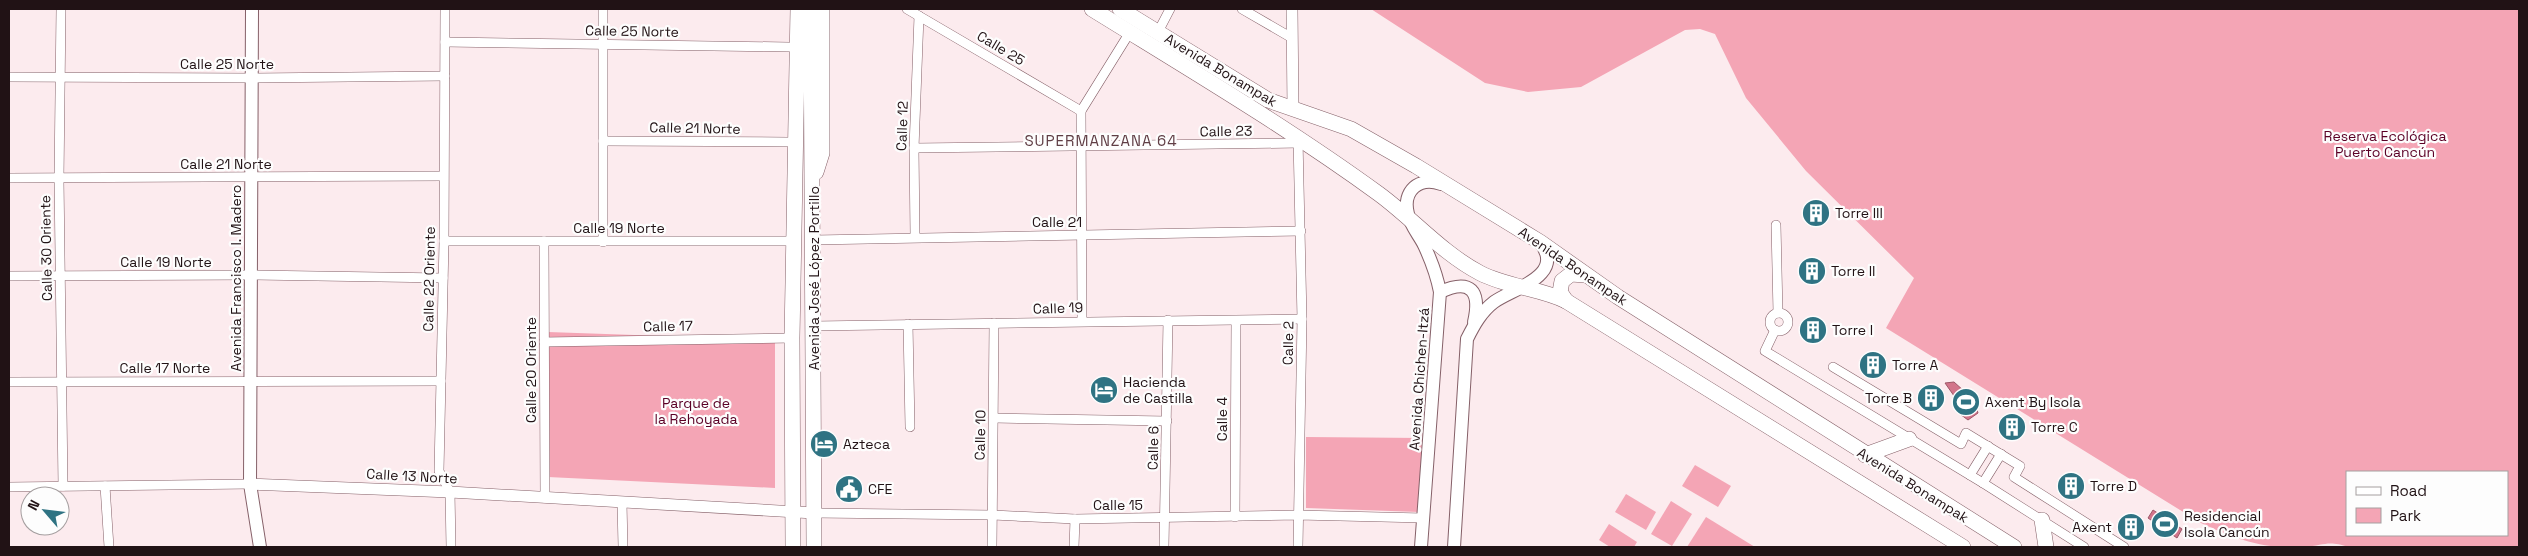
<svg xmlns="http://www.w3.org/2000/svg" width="2528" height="556" font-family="'Space Grotesk',sans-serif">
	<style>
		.green { fill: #f4a5b5; fill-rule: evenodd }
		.water { fill: #d2748a; stroke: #9d5767 }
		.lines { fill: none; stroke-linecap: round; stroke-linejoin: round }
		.minor-casing { stroke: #856068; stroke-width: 10 }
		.tertiary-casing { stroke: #856068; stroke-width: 12 }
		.secondary-casing { stroke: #856068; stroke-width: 14 }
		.primary-casing { stroke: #856068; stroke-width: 16 }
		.minor { stroke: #fff; stroke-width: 9 }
		.tertiary { stroke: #fff; stroke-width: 11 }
		.secondary { stroke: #fff; stroke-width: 12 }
		.primary { stroke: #fff; stroke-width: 15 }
		.labels { text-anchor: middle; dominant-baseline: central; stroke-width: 4.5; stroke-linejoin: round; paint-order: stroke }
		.street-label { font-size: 14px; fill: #211215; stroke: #fdfdfd }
		.park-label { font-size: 14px; fill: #5b0126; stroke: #fdfdfd }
		.poi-label { font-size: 14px; fill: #211215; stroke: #fdfdfd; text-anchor: start }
		.neighbourhood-label { font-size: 15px; letter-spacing: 1px; fill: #603e45; stroke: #fdfdfd }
	</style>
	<rect width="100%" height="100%" fill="#fcebee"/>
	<g class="green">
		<path d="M1371,9H2519V547H2349C2328,540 2325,545 2304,547C2262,549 2238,540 2201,523L1886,328L1914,278L1806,171L1746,98L1715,34L1700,29L1685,30L1581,87L1528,92L1485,83ZM2347,472H2507V535H2347Z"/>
		<path d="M548,332L775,340V488L548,477Z"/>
		<path d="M1306,437L1422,438L1419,512L1306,508Z"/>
		<path d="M1695,465L1731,486L1718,507L1682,486Z"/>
		<path d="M1626,494L1656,512L1646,530L1615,512Z"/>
		<path d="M1671,501L1692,514L1672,546L1651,534Z"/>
		<path d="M1706,517L1755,547H1687Z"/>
		<path d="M1609,524L1637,542L1634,547H1610L1599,540Z"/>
	</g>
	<g class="water">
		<path d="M1954,382L1974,400L1978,413L1968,420L1960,414L1959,403L1945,383Z"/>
		<path d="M2153,510L2182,529L2177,538L2148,518Z"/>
	</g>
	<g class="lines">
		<defs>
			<g id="minor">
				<path d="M61,9L59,179L63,486"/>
				<path d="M445,9L444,241L439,471L450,492L451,547"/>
				<path d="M907,9L1081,111"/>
				<path d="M1242,9L1292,38"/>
				<path d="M1158,32L1170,9"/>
				<path d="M445,42L789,47"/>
				<path d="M9,77L252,78L445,76"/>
				<path d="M603,141L788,142"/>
				<path d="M914,148L1299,143"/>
				<path d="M9,178L443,176"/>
				<path d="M1776,225L1778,313"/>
				<path d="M915,236L914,148L919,16"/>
				<path d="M814,240L1301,231"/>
				<path d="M444,241H794"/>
				<path d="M544,241L545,498"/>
				<path d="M603,242V9"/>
				<path d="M9,276L251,275L443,278"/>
				<circle cx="1779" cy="322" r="9"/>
				<path d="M1082,320L1081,111L1130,32"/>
				<path d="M908,324L910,427"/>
				<path d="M814,326L1302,319"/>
				<path d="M1775,330L1765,351L1983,483L2084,547"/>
				<path d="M544,342L792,338"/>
				<path d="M1833,367L1961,444L1966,433L2020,466L2014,477L2124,547"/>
				<path d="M9,382L441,381"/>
				<path d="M994,418L1167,421"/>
				<path d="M1970,475L1988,446"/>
				<path d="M1983,483L2001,454"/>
				<path d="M105,486L109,547"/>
				<path d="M9,487L250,484"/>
				<path d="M622,503L623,547"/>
				<path d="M814,513L993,515L1075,519L1298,515L1423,518"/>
				<path d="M1235,517L1236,322"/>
				<path d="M992,547L994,323"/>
				<path d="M1074,547L1075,519"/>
				<path d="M1164,547L1168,320"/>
				<path d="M1298,547L1302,319L1298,139"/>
			</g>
			<g id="tertiary">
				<path d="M1292,9L1293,110"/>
				<path d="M250,484L450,492L814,513"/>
			</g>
			<g id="secondary">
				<path d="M252,9L250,484L260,547"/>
				<path d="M1440,292C1471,278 1481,291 1474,322"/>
				<path d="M1421,547L1440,292C1437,276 1431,260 1424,245C1419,235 1410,225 1408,214C1402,191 1419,176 1441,184"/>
				<path d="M1454,547L1467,339C1474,325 1481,312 1494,302C1514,288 1566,276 1540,242"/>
			</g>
			<g id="primary">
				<path d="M811,9L814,547"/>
				<path d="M1092,9C1189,69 1287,127 1379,194C1413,219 1442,253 1480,273C1507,287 1539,288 1566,301L1963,547"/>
				<path d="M1120,9L1268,100L1351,129L1416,166L1540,242L1618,297L2014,547"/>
				<path d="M816,172L822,153V9"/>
				<path d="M1566,301L1560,292L1562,281L1571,274L1585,275"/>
				<path d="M1865,455L1909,439"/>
				<path d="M2042,520L2046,547"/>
				<path d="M793,547L792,338L798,9"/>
			</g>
		</defs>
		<use href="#minor" class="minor-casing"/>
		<use href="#tertiary" class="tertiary-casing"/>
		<use href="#secondary" class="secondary-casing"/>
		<use href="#primary" class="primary-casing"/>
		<use href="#minor" class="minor"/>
		<use href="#tertiary" class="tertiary"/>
		<use href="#secondary" class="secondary"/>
		<use href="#primary" class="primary"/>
	</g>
	<defs>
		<symbol id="building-disc" viewBox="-11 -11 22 22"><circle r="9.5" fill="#2f7383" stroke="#fdfdfd"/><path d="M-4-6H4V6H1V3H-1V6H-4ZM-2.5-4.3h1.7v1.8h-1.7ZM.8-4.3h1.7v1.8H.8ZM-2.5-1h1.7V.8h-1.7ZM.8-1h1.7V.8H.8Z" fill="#fff"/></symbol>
		<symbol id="hotel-disc" viewBox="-11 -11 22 22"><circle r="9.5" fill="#2f7383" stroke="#fdfdfd"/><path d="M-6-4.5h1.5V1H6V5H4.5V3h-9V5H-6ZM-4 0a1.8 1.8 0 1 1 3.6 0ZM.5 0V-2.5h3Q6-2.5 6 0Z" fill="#fff"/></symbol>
		<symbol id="stadium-disc" viewBox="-11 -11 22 22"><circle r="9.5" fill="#2f7383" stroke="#fdfdfd"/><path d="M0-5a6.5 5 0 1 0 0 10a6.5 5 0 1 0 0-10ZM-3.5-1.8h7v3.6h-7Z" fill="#fff"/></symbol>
		<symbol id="civic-disc" viewBox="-11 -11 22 22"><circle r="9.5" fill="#2f7383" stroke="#fdfdfd"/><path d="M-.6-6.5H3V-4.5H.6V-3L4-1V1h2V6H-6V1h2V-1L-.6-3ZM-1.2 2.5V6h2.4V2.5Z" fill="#fff"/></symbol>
	</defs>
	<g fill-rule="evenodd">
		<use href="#building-disc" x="1800" y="197" width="32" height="32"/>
		<use href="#building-disc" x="1796" y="255" width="32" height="32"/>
		<use href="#building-disc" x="1797" y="314" width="32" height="32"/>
		<use href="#building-disc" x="1857" y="349" width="32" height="32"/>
		<use href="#hotel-disc" x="1088" y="374" width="32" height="32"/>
		<use href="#building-disc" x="1915" y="382" width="32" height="32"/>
		<use href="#stadium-disc" x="1950" y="386" width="32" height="32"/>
		<use href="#building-disc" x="1996" y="411" width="32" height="32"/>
		<use href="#hotel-disc" x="808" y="428" width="32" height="32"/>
		<use href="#building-disc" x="2055" y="470" width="32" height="32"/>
		<use href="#civic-disc" x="833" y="473" width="32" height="32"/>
		<use href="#stadium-disc" x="2149" y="508" width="32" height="32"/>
		<use href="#building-disc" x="2115" y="511" width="32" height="32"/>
	</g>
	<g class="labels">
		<g class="street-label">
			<text transform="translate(632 31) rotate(1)">Calle 25 Norte</text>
			<text transform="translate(1001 48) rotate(31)">Calle 25</text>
			<text x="227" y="64">Calle 25 Norte</text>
			<text transform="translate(1221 70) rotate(31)">Avenida Bonampak</text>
			<text transform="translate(902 126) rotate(-88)">Calle 12</text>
			<text transform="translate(695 128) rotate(1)">Calle 21 Norte</text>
			<text transform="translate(1226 131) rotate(-1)">Calle 23</text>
			<text x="226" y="164">Calle 21 Norte</text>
			<text x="1057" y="222">Calle 21</text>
			<text x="619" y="228">Calle 19 Norte</text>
			<text transform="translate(46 248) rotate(-91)">Calle 30 Oriente</text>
			<text x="166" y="262">Calle 19 Norte</text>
			<text transform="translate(1573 266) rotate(34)">Avenida Bonampak</text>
			<text transform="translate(236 278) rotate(-90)">Avenida Francisco I. Madero</text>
			<text transform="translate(814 278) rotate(-90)">Avenida José López Portillo</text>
			<text transform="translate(429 279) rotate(-89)">Calle 22 Oriente</text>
			<text transform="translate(1058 308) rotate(-2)">Calle 19</text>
			<text transform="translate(668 326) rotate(-1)">Calle 17</text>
			<text transform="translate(1288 343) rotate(-89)">Calle 2</text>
			<text x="165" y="368">Calle 17 Norte</text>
			<text transform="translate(531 370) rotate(-90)">Calle 20 Oriente</text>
			<text transform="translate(1419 379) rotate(-86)">Avenida Chichen-Itzá</text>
			<text transform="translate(1222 419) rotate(-90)">Calle 4</text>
			<text transform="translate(980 435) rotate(-89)">Calle 10</text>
			<text transform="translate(1153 448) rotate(-89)">Calle 6</text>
			<text transform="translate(412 476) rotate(3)">Calle 13 Norte</text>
			<text transform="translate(1913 485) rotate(32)">Avenida Bonampak</text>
			<text x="1118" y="505">Calle 15</text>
		</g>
		<g class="park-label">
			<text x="2385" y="136">Reserva Ecológica<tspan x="2385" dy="16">Puerto Cancún</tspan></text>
			<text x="696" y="403">Parque de<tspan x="696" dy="16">la Rehoyada</tspan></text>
		</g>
		<g class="poi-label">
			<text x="1835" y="213">Torre III</text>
			<text x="1831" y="271">Torre II</text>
			<text x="1832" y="330">Torre I</text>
			<text x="1892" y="365">Torre A</text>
			<text x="1123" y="382">Hacienda<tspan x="1123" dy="16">de Castilla</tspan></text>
			<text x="1912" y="398" text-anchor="end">Torre B</text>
			<text x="1985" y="402">Axent By Isola</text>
			<text x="2031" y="427">Torre C</text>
			<text x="843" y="444">Azteca</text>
			<text x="2090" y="486">Torre D</text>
			<text x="868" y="489">CFE</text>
			<text x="2184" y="516">Residencial<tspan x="2184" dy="16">Isola Cancún</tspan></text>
			<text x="2112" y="527" text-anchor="end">Axent</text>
		</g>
		<g class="neighbourhood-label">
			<text x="1101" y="140">SUPERMANZANA 64</text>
		</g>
	</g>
	<rect width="2528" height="556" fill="none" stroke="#211215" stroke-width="20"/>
	<rect x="2346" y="471" width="162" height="65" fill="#fdfdfd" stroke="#a59fa0"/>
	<rect x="2356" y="487" width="25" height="8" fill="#ffffff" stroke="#a59fa0"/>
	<text x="2390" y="496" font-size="15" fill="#211215">Road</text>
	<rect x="2356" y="508" width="25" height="15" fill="#f4a5b5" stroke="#a59fa0"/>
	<text x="2390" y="521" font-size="15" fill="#211215">Park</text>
	<g transform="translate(45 511) rotate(298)"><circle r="24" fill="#fdfdfd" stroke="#a59fa0"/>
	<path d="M0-4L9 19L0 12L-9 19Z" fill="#2f7383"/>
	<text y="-8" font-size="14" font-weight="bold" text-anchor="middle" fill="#211215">N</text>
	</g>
</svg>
